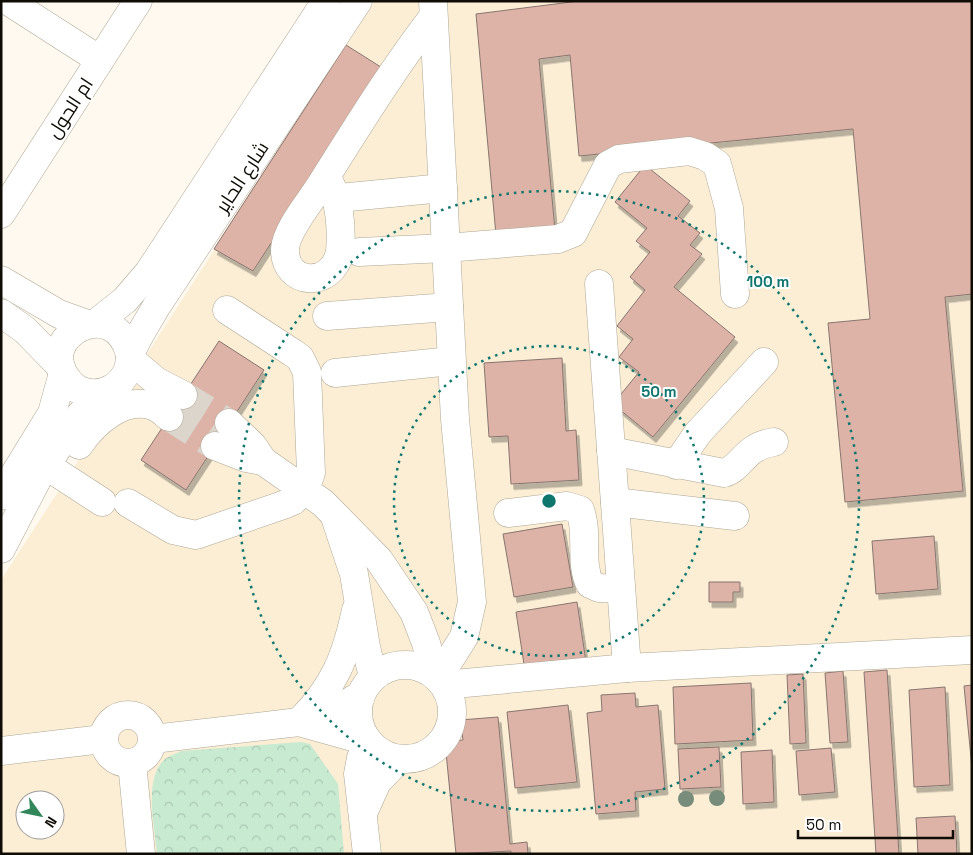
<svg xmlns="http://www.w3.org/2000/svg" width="973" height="855" font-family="'Space Grotesk',Cairo,sans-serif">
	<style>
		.built { fill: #fbeed5; fill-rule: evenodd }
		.park { fill: url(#park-crowns) }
		.building { fill: #ddb3a7; stroke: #88756f; filter: url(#shadow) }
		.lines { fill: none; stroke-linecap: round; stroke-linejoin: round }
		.minor-tunnel { stroke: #dbd5cc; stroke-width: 28; stroke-dasharray: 28 14; stroke-linecap: butt }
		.minor-casing { stroke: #aea695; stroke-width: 29 }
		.minor { stroke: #fff; stroke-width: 28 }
		.tree { fill: #778c7a }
		.ring { fill: none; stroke: #0f766e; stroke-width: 2.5; stroke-dasharray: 2.5 5 }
		.labels { text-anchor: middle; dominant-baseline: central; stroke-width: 4; stroke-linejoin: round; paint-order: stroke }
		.street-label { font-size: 19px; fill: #0f0c06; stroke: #fff }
		.centre { fill: #0f766e; stroke: #fff; stroke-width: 2.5 }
		.ring-label { font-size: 15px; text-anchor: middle; font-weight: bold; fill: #0f766e; stroke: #fff; stroke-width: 4; stroke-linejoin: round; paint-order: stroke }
	</style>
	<defs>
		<pattern id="park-crowns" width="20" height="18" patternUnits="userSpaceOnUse" patternTransform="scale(1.25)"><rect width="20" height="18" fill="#c8ead1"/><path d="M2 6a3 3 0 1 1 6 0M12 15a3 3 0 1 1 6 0" fill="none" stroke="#abc8b2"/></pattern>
		<filter id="shadow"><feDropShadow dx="3" dy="5.5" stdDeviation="0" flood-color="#0004"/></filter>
	</defs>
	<rect width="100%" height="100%" fill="#fff9ef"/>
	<path class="built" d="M375,1H972V854H1V580ZM25,800H55V830H25Z"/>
	<path class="park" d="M301,742L310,744L338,784L344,854H157C155,828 143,780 164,760C168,756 176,754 181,751Z"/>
	<g class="building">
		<path d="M579,1H972V294L945,297L963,491L845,502L828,323L870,319L853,129L579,156L570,55L539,59L555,230L496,235L476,14Z"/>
		<path d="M346,45L384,69L253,271L214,249Z"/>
		<path d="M645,165L690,201L678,216L700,233L690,245L702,254L674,287L735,337L653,437L613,404L639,372L619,357L633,339L617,326L645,290L630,277L650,252L636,241L647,228L615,202Z"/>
		<path d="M219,341L264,370L186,490L141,460Z"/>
		<path d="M562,358L566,431L576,430L579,480L511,484L508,436L489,437L484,363Z"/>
		<path d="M562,524L573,587L514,597L503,534Z"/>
		<path d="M934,536L938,589L876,594L872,541Z"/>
		<path d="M709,582H740V592H733V602H709Z"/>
		<path d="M577,602L586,662L525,671L516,612Z"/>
		<path d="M887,670L899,854H876L864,672Z"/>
		<path d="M843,671L848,742L830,743L825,673Z"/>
		<path d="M803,674L806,743L790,744L787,675Z"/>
		<path d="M751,683L753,740L675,744L673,687Z"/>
		<path d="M972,685V768L964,686Z"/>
		<path d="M945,687L950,785L914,787L909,690Z"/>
		<path d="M635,693L636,707L658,705L665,789L635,792L636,811L596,814L587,713L602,711L601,695Z"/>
		<path d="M568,705L577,782L515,788L507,712Z"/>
		<path d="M498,717L510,844L527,842L528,854H511V851L456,854L445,742L463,740L460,720Z"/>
		<path d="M719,747L721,787L680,789L678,749Z"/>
		<path d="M831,748L835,792L799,795L796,751Z"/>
		<path d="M772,750L774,802L743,804L741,752Z"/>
		<path d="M955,816L957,854H918L916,818Z"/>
	</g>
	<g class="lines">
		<g class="minor-tunnel">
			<path d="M183,395L229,423"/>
			<path d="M169,417L215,446"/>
		</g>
		<defs>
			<g id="minor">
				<path d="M8,1L100,60"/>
				<path d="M433,1L455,419L472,602L464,637L438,678"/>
				<path d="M326,177C340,196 342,228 340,252C332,289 284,286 285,249C286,230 310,202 320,186C356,129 392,70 433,17"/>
				<path d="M349,197L443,188"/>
				<path d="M1,214L138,1"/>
				<path d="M359,252L446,248L558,239L573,233L608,165L619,159L689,151L705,156L717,164L729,208L735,294"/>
				<path d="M1,280L59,314L87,324"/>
				<path d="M599,284L627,668"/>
				<path d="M1,313L25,330L61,367"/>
				<path d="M327,316L449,307"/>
				<path d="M96,323L125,300L149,272L326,1"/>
				<path d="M130,355C115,293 37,336 65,376C70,384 76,390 85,392C103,397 122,386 128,369C130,364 129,359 131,354C136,338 148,322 156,307L358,1"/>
				<path d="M130,359L156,381L183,395"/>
				<path d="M335,373L451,361"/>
				<path d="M229,423L253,446L263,461L323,503L379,560L414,612L426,643L434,674"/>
				<path d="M79,445C94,423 123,396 153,406C159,408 164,413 169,417"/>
				<path d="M215,446L246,458L263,461"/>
				<path d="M611,451L724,473C741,469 744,446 774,442"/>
				<path d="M676,465L698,433L764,362"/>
				<path d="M59,474L102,502"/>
				<path d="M1,496L52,413L63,373"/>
				<path d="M615,502L735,516"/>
				<path d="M128,503L173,530L196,535L286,504L293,501L305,489L311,473L307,372L300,358L293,353L227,310"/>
				<path d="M508,513L567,506L580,510C589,534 579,562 590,584L599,588L620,589"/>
				<path d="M336,520L354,574L366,647L373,677"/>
				<path d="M1,549L40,474L80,415L103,393"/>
				<circle cx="405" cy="712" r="47"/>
				<path d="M444,685L627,668L972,650"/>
				<circle cx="128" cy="739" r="24"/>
				<path d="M300,721C334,687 346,657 356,610"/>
				<path d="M299,722L367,741"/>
				<path d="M153,739L299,722L341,707L361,695"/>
				<path d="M1,751L103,739"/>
				<path d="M132,763L141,854"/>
				<path d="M364,811L377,782L399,759"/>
				<path d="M367,854L358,774L361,758L369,744"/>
			</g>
		</defs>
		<use href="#minor" class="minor-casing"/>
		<use href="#minor" class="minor"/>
	</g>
	<g class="tree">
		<circle cx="717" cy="798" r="8"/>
		<circle cx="686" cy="799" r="8"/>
	</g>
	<g class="ring">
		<circle cx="549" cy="501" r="155"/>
		<circle cx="549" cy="501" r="310"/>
	</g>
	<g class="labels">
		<g class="street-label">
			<text transform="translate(70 108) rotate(-57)">ام الحول</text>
			<text transform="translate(242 177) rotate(-57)">شارع الحاير</text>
		</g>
	</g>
	<circle cx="549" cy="501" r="8" class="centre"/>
	<g class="ring-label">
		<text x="768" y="287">100 m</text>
		<text x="659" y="397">50 m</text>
	</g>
	<rect width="973" height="855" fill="none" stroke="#0f0c06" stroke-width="5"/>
	<g transform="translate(40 815) rotate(123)"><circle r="24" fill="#ffffff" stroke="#9f9e9b"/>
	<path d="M0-4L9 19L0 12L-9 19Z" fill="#32875a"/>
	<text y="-8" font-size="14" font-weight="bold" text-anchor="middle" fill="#0f0c06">N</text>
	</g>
	<path d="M798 830v8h155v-8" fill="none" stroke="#0f0c06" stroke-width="2.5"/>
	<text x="806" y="830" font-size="15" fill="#0f0c06" stroke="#ffffff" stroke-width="4" paint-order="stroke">50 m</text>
</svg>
